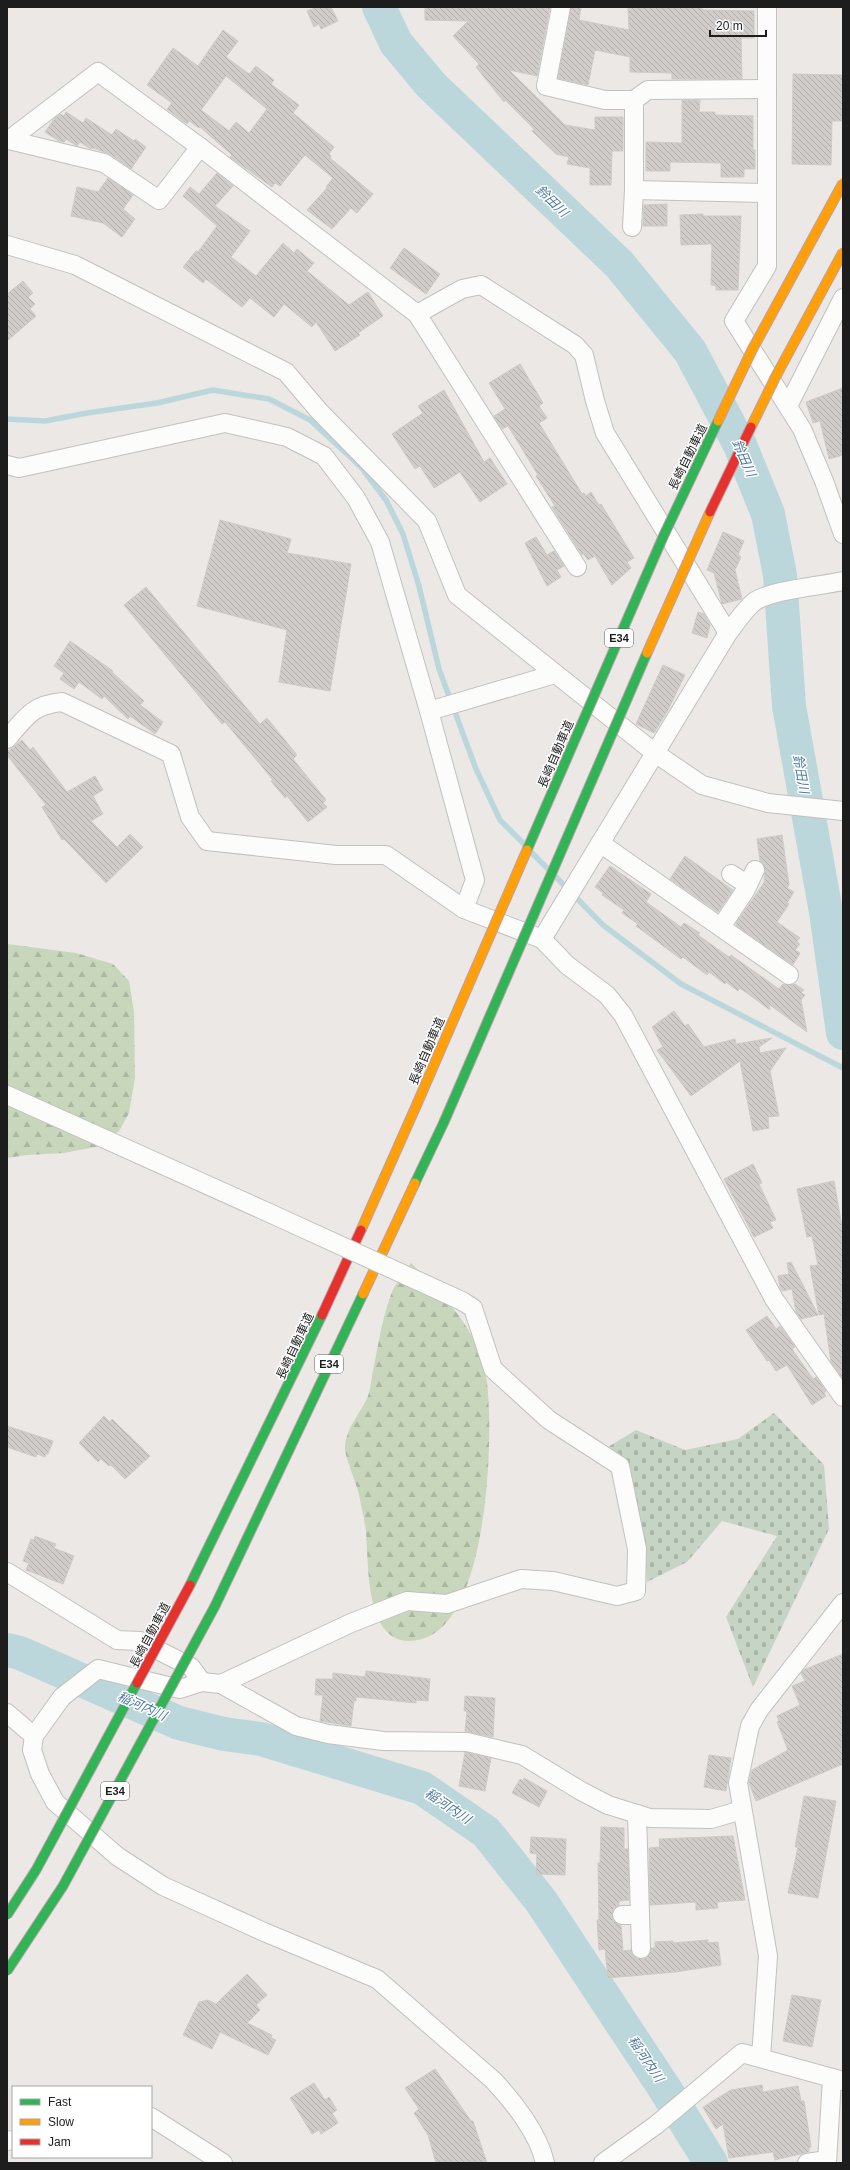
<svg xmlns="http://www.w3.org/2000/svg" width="850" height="2170" font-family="Arial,'Noto Sans JP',sans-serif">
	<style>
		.forest { fill: url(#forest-firs) }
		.cemetery { fill: url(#cemetery-stones) }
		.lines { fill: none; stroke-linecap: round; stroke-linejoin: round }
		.stream { stroke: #bbd7dc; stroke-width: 5.5 }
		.river { stroke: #bbd7dc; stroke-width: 34 }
		.building { fill: url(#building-back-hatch); stroke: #cecac7; fill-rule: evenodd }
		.street-casing { stroke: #c2c1c0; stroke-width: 20 }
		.fast-casing { stroke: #be9faa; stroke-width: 11 }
		.slow-casing { stroke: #be9faa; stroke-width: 11 }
		.jam-casing { stroke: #be9faa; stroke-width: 11 }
		.street { stroke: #fcfcfb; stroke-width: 18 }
		.fast { stroke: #30b455; stroke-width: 9 }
		.slow { stroke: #ff9f0a; stroke-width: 9 }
		.jam { stroke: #e5322d; stroke-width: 9 }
		.street-bridge-casing { stroke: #c2c1c0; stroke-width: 20; stroke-linecap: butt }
		.fast-bridge-casing { stroke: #be9faa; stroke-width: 11; stroke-linecap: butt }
		.slow-bridge-casing { stroke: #be9faa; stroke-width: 11; stroke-linecap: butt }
		.jam-bridge-casing { stroke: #be9faa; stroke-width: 11; stroke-linecap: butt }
		.street-bridge { stroke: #fcfcfb; stroke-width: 18 }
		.fast-bridge { stroke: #30b455; stroke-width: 9 }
		.slow-bridge { stroke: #ff9f0a; stroke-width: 9 }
		.jam-bridge { stroke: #e5322d; stroke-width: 9 }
		.labels { text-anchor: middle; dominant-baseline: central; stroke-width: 3; stroke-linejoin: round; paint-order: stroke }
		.shield { fill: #fff; stroke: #616161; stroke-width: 1 }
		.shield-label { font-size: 11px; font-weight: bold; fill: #1d1d1d }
		.street-label { font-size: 12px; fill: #1d1d1d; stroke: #fff }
		.water-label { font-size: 13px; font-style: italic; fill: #4e7b9d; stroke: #fff }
	</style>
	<defs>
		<pattern id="forest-firs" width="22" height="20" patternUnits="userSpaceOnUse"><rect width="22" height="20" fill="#c8d7bc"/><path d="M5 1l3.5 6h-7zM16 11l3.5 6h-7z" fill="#abb8a1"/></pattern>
		<pattern id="cemetery-stones" width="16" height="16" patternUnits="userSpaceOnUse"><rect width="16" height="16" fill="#c5d4c4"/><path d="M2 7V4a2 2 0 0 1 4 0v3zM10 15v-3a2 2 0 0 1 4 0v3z" fill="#a9b6a8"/></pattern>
		<pattern id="building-back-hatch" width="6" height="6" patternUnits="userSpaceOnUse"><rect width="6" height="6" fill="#d0ccca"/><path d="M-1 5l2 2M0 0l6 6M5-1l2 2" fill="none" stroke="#b2afad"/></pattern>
	</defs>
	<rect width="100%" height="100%" fill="#ebe8e5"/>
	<g class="forest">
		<path d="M7,944L76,953L113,964L129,981L134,1012L135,1078L129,1113L119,1131L100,1146L64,1153L27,1155L7,1158Z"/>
		<path d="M411,1263C436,1288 463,1314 477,1347C481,1357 486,1372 487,1383C494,1439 488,1621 422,1639C364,1655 369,1566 366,1532C365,1521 362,1510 360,1499C358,1485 344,1457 345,1446C347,1426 361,1413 368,1396C371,1388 371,1379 373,1371C378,1346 383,1314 392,1292C396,1282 405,1272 411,1263Z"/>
	</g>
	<path class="cemetery" d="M774,1413L824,1465L829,1529L753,1687L726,1617L777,1536L722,1521L687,1562L647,1582L644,1547L622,1461L608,1447L636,1430L685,1450L738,1439Z"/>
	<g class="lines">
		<g class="stream">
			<path d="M7,419L45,421L87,413L157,403L213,390L269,399L310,420L361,467L386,500L403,534L419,586L439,669L476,769L500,820L524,844"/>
			<path d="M531,852L548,869"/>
			<path d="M555,876L603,925L681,984L843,1068"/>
		</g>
		<g class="river">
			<path d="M379,7L396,43L431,85L619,264L690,351L740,445L768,514L780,575L789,706L826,912L843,1033"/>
			<path d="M7,1650L20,1653L179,1723L224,1734L261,1739L422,1788L486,1832L541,1901L665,2089L711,2163"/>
		</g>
	</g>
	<g class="building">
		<path d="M317,7H331L338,21L321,29L319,24L314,27L307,11Z"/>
		<path d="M425,7H550L537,76L509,70L565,125L595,130V117H623V151H612L611,185H590V168L567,164L569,157L556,154L532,131L534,129L505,100L504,102L476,67L479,64L453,36L468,21L425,20Z"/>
		<path d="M571,7H581L579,20L629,30L628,7H702V10L754,11V38H741L742,79H672V73L630,72V57L595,50L588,85L558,78Z"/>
		<path d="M223,30L238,41L226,57L249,74L256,66L274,80L271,84L299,105L293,113L334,147L329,154L331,156L330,158L373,194L357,213L351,208L332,229L307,210L327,188L326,187L333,178L305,155L280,186L275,183L272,187L230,157L232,155L200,127L199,128L189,121L187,124L167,109L172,103L147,85L173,48L198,66ZM226,76L267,109L249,133L236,122L229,131L201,110Z"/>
		<path d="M793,74L843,75V121H832L831,165L792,164Z"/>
		<path d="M682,100H700L699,112H715V115L753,116V150H755V169H744V177H721V163L670,162V171H646V142L682,143Z"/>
		<path d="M66,112L83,123L86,118L112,135L116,129L134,141L135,139L146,147L131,169L110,154L93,148L91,149L80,142L77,146L66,139L64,142L59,141L45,132L55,118L60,114L64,116Z"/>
		<path d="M217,173L233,186L215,206L250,231L231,257L256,276L283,243L294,253L297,249L314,263L307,271L349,305L368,292L383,316L358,333L360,335L335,351L316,322L312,327L284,304L274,317L250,298L242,307L206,279L203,283L183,267L196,251L198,252L217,226L183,196L190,187L199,194Z"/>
		<path d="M108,178L133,195L123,209L135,219L122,237L103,223L71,216L77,187L98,192Z"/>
		<path d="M667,204V226H643L644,205Z"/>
		<path d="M703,214V216H741L738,290H716V286L711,285L712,244L681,245L680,215Z"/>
		<path d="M404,248L440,274L426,294L390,268Z"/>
		<path d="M23,281L33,293L28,297L35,304L30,309L36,316L7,341V294Z"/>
		<path d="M520,364L543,403L539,406L547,418L539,423L582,494L584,493L586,496L591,492L599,505L601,504L634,558L627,562L631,568L612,585L595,556L588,560L583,553L582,555L552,507L555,506L536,476L538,475L508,426L502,429L494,416L505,409L489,383Z"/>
		<path d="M843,388V455L829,459L820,421L813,423L806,402Z"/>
		<path d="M444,390L484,462L490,458L507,484L480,502L460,472L434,488L420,466L415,469L392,434L423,413L418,406Z"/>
		<path d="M220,520L291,539L287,553L351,564L330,691L279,682L287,630L197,606Z"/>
		<path d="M723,532L744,541L738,555L741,557L735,570L742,599L722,604L714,573L707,570Z"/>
		<path d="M536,537L547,555L554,551L564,566L557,570L561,577L547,586L525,543Z"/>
		<path d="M146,587L260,724L267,718L297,755L293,759L326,800L323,803L327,807L308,822L287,796L285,798L271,781L273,780L225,722L222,724L124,605Z"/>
		<path d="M698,612L704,614L710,625L707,638L692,633Z"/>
		<path d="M70,641L113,671L112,672L144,701L140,705L163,722L155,734L130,716L128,719L104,696L102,699L79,682L74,689L60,679L64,673L54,666Z"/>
		<path d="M663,665L685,675L668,710L654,733L636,724Z"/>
		<path d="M22,740L30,750L33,747L67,792L95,776L103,790L93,796L103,814L91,821L117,847L130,834L143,847L106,883L64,839L62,840L42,807L46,805L7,755V752Z"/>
		<path d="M782,835L789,885L787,888L794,892L787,903L789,904L777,922L800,938L797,941L800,944L795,950L800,953L793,965L737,926L736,923L764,883L765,869L760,861L757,839Z"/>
		<path d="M685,856L733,890L718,912L670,879Z"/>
		<path d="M610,866L651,894L646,902L681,927L684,923L700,933L698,935L729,957L731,955L779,989L783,984L788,985L795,984L804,990L801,993L805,995L801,1000L807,1032L770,1005H769L770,1010L740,988L738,991L726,982L725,984L709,972L707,975L683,957L681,959L636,926L638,924L622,913L624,910L602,895L603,893L595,887Z"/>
		<path d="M674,1011L685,1026L688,1024L704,1047L735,1039L736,1044L772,1038L759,1047L760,1053L786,1048L770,1071L779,1116L768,1117L769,1128L753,1131L740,1061L691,1096L657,1050L663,1047L652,1027Z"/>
		<path d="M753,1164L762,1183L759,1184L776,1220L770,1222L773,1228L754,1237L724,1179Z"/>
		<path d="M834,1181L843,1233V1379L831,1362L824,1314L819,1315L810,1266L818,1265L812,1236L807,1237L797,1189Z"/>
		<path d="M791,1262L804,1287L818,1315L801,1319L796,1312L792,1289L782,1291L780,1287L778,1276L789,1274L787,1263Z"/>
		<path d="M767,1316L776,1329L780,1326L795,1347L792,1349L813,1379L816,1377L826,1391L824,1393L826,1396L812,1405L787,1365L776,1371L769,1360L767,1361L746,1330Z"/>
		<path d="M104,1416L110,1422L112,1419L150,1456L125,1479L111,1465L109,1466L101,1459L98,1462L79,1443Z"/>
		<path d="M7,1426L53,1441L48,1454H46L45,1457L37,1454L36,1457L7,1447Z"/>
		<path d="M35,1536L56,1544L54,1548L74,1556L63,1584L26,1570L29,1563L23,1561L31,1539L34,1540Z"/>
		<path d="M843,1654V1764L756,1801L749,1783L752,1770L788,1750L777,1722L779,1721L777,1716L800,1705L792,1686L805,1681L801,1673L803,1670Z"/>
		<path d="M366,1671L430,1679L428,1701L416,1700V1703L356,1697V1701H354L351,1726L320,1721L323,1695H315L316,1679H333V1673L365,1677Z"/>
		<path d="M465,1696L495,1698L493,1737L465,1731L467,1711H464Z"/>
		<path d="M465,1752L491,1758L485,1791L459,1786Z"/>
		<path d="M709,1755L731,1758L726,1791L704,1787Z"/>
		<path d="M524,1778L547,1791L539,1807L512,1793L520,1779L523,1781Z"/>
		<path d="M804,1796L836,1801L818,1898L788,1893L798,1847H795Z"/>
		<path d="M601,1827L624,1828V1849H628L629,1900L619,1901V1905L613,1909L612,1915L613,1921L621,1925L623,1951L631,1950L636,1958L642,1959L647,1958L651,1948H655V1942L673,1941V1943L708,1940V1943L718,1942L721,1965L675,1972L608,1978L605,1949L599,1950L597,1920H599L598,1863H600Z"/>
		<path d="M733,1836L745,1900L717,1902L718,1908L696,1910V1902L650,1905L649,1848L660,1847L659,1839Z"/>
		<path d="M531,1837L566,1839L565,1875L536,1874L537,1854L530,1853Z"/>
		<path d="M247,1974L267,1995L256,2005L260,2010L247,2023L272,2035L271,2038L276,2040L268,2055L220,2032L212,2049L183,2035L199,2002L208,2000L216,2004Z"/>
		<path d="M792,1995L821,2000L812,2047L783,2041Z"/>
		<path d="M435,2069L471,2121H473L487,2163H436L428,2135L414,2113L419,2109L405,2088Z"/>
		<path d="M314,2083L325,2100L329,2097L337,2110L332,2113L338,2123L321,2134L319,2130L312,2134L290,2098Z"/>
		<path d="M762,2085L763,2092L798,2086L801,2101H804L811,2147L809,2148V2152L775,2160L773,2152L729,2158L723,2124L716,2129L703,2107L731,2090Z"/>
	</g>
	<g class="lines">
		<defs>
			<g id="street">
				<path d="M561,7L546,86L605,100H634"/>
				<path d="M767,7V266L734,321L802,429L824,481L843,534"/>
				<path d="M7,140H9L98,72L200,147L417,314L577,567"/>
				<path d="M9,140L104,163L159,200L200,147"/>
				<path d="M766,193L634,190V100L648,90L767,89"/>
				<path d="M632,227L634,190"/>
				<path d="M7,245L75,265L286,372L319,411L427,521L457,595L655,753L702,785L768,803L843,811"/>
				<path d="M417,314L462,289L481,285L575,345L584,355L595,401L605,433L728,633"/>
				<path d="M788,406L843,298"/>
				<path d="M7,465L19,468L225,423L287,437L324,456L356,498L380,542L429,711L475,880L464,909"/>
				<path d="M429,711L555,674"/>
				<path d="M7,739C26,717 32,705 62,702L171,754L190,817L207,841L336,855H386L464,909L542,939L567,965L607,995L623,1015L774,1299L843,1397"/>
				<path d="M600,843L789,975"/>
				<path d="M731,874L748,885"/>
				<path d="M721,927L745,891L755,870"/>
				<path d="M542,939L728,633C736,623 744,610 754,602C770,590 821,586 843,581"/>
				<path d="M7,1095L265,1211"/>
				<path d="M7,1572L117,1640L140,1641L191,1667L202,1682"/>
				<path d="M221,1684L351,1623L407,1601L447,1604L521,1579L553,1581L617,1596L636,1591L637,1549L620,1466L549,1420L493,1369L473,1308L462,1301"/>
				<path d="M7,1713L34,1736"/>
				<path d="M637,1814L641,1949"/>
				<path d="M622,1915H640"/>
				<path d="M761,2057L768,1956L738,1783L750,1726L759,1710L843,1603"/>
				<path d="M151,2117L223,2163"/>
				<path d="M7,2141L13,2140"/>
				<path d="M545,2163C539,2134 513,2101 493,2080L377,1979L264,1932L163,1886L117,1856L55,1802L40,1774L32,1750L34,1736L62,1697L98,1669L180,1689L202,1682L221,1684L296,1726L328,1734L383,1741L467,1742L522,1755L581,1791L608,1805L650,1818L711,1819L742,1810"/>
				<path d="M603,2163L656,2125L742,2053L843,2081"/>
				<path d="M807,2163L827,2160"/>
				<path d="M827,2163L832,2078"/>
			</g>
			<g id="fast">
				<path d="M415,1183L444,1122"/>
				<path d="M190,1585L322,1315"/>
				<path d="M215,1606L363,1294"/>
			</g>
			<g id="slow">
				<path d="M361,1230L417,1104"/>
				<path d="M363,1294L415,1183"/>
			</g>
			<path id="jam" d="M322,1315L361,1230"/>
		</defs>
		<use href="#street" class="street-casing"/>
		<use href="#fast" class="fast-casing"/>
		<use href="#slow" class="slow-casing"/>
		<use href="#jam" class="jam-casing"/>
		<use href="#street" class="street"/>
		<use href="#fast" class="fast"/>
		<use href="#slow" class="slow"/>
		<use href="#jam" class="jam"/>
		<defs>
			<path id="street-bridge" d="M265,1211L462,1301"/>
			<g id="fast-bridge">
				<path d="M527,850L663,537L718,421"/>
				<path d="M444,1122L647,653"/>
				<path d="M7,1915L36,1870L137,1683"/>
				<path d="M7,1971L63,1886L215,1606"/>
			</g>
			<g id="slow-bridge">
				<path d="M718,421L752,350L843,183"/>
				<path d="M751,427L776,376L843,252"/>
				<path d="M647,653L710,512"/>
				<path d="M417,1104L527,850"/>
			</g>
			<g id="jam-bridge">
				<path d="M710,512L751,427"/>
				<path d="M137,1683L190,1585"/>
			</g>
		</defs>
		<use href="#street-bridge" class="street-bridge-casing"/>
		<use href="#fast-bridge" class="fast-bridge-casing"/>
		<use href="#slow-bridge" class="slow-bridge-casing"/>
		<use href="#jam-bridge" class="jam-bridge-casing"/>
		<use href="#street-bridge" class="street-bridge"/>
		<use href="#fast-bridge" class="fast-bridge"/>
		<use href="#slow-bridge" class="slow-bridge"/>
		<use href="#jam-bridge" class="jam-bridge"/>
	</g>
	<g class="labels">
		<g class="shield">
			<rect x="605" y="629" width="28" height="18" rx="3"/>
			<rect x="315" y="1355" width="28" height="18" rx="3"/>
			<rect x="101" y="1782" width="28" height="18" rx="3"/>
		</g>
		<g class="shield-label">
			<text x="619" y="638">E34</text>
			<text x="329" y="1364">E34</text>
			<text x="115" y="1791">E34</text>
		</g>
		<g class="street-label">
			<text transform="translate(688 457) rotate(-64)">長崎自動車道</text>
			<text transform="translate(556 754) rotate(-67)">長崎自動車道</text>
			<text transform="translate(427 1051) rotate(-67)">長崎自動車道</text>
			<text transform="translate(295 1346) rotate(-65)">長崎自動車道</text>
			<text transform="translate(150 1635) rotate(-62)">長崎自動車道</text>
		</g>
		<g class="water-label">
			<text transform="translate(552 201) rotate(44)">鈴田川</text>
			<text transform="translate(744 458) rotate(67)">鈴田川</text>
			<text transform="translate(801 774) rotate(80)">鈴田川</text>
			<text transform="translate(142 1706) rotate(24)">稲河内川</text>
			<text transform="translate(448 1806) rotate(34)">稲河内川</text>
			<text transform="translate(646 2059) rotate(56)">稲河内川</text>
		</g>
	</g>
	<rect width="850" height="2170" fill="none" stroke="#1d1d1d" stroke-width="16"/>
	<rect x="12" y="2086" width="140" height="72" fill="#ffffff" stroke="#a5a5a5"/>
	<rect x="20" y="2099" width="20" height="6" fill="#30b455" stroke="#a5a5a5"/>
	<text x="48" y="2106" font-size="12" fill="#1d1d1d">Fast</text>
	<rect x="20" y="2119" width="20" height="6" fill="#ff9f0a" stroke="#a5a5a5"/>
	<text x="48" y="2126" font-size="12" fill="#1d1d1d">Slow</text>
	<rect x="20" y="2139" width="20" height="6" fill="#e5322d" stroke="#a5a5a5"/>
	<text x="48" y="2146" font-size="12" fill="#1d1d1d">Jam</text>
	<path d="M710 30v6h56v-6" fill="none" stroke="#1d1d1d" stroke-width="2"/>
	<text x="716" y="30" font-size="12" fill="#1d1d1d" stroke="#ffffff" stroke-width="3" paint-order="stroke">20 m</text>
</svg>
